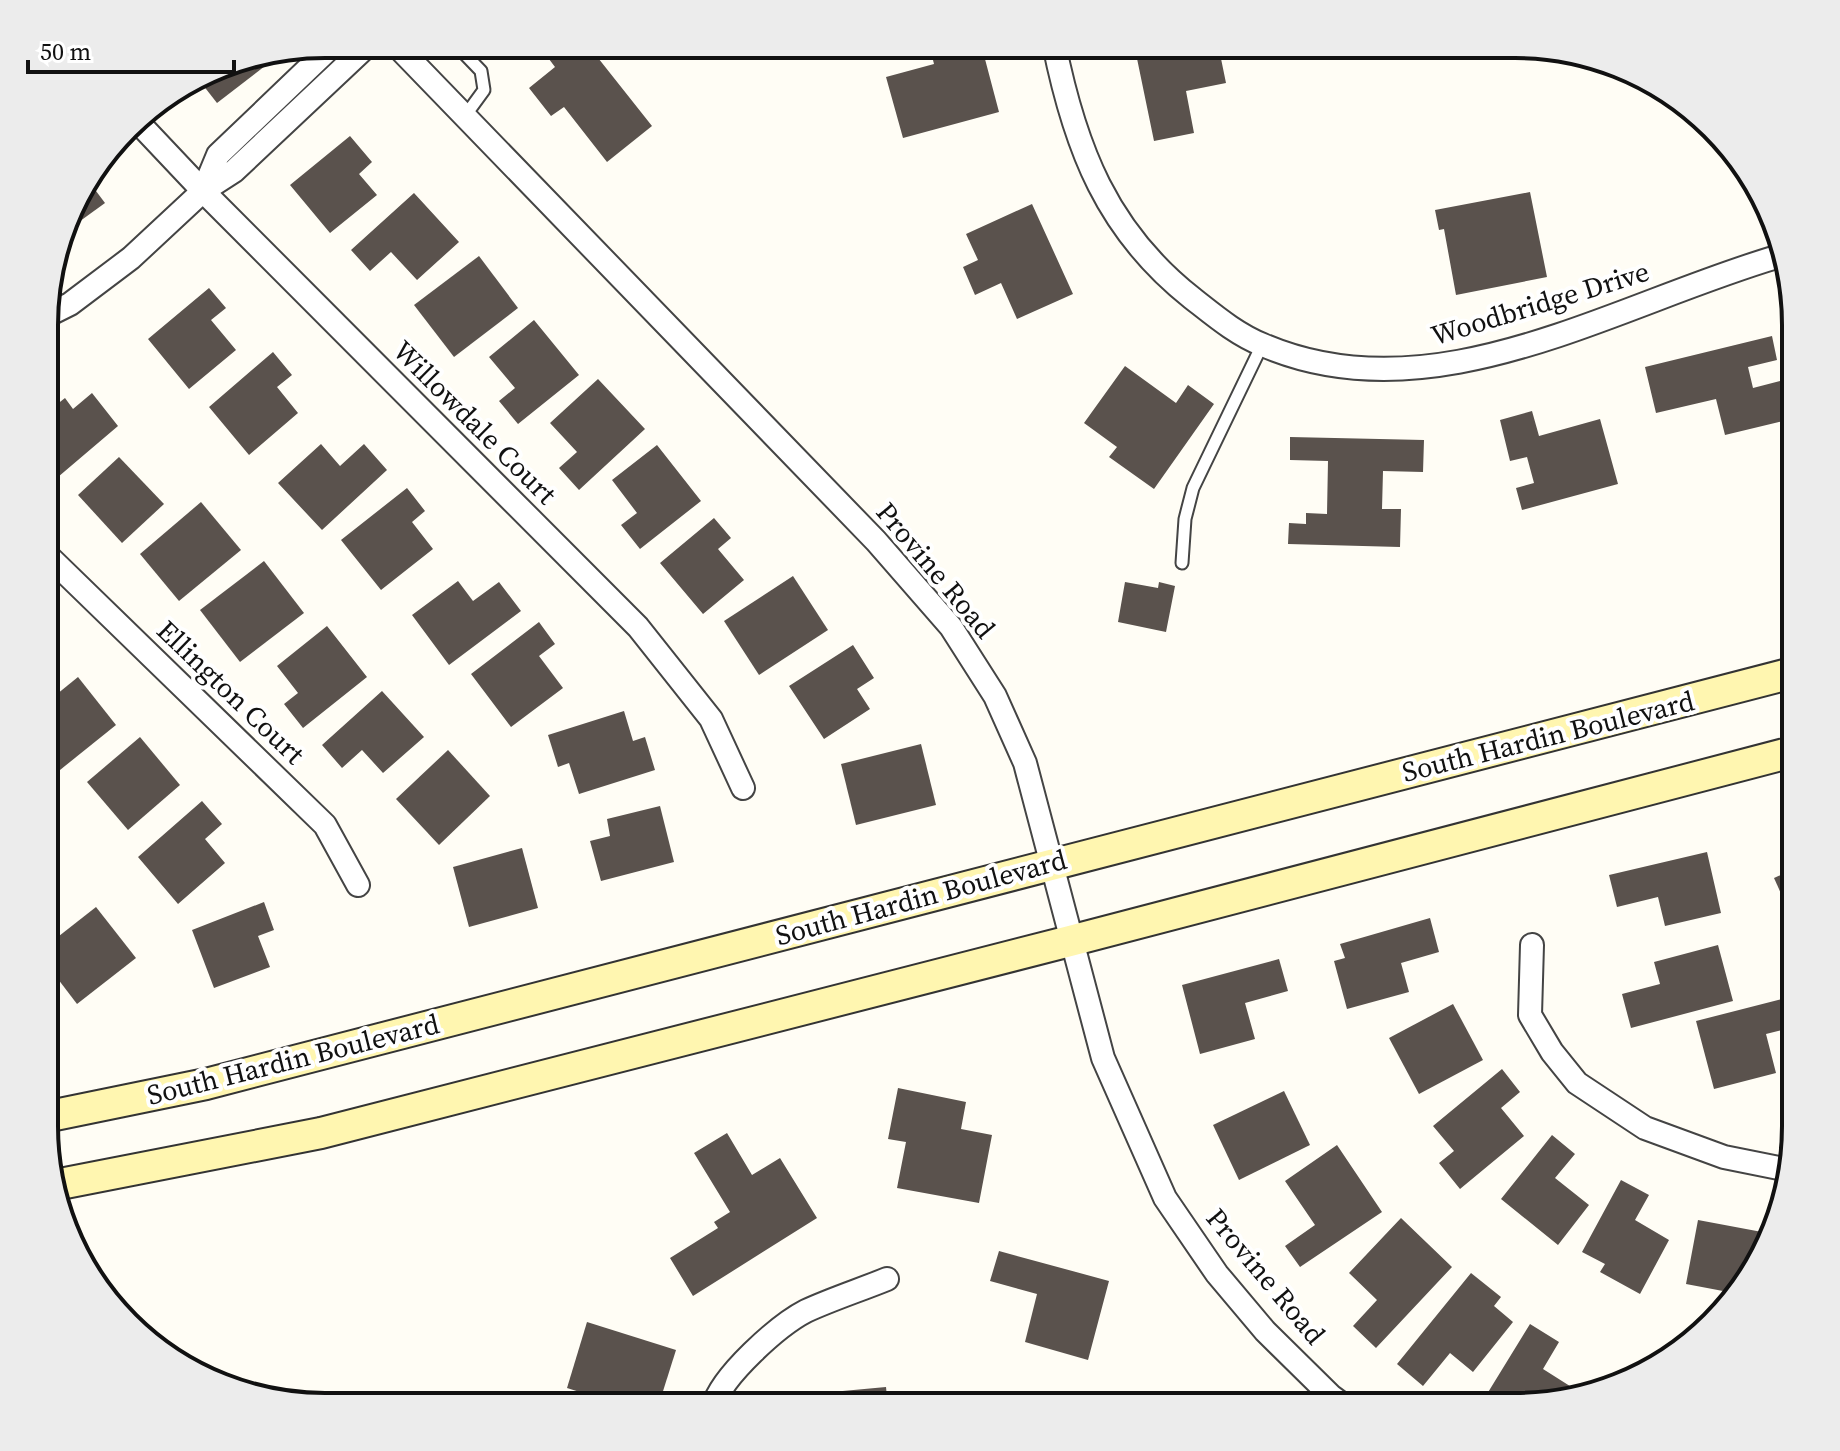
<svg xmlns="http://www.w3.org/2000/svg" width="1840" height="1451" font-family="'Source Serif 4',serif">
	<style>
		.building { fill: #5a524d }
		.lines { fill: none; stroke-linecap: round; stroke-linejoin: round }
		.service-casing { stroke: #444; stroke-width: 15 }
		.minor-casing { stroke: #444; stroke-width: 26 }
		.secondary-casing { stroke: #333; stroke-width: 34 }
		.service { stroke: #fff; stroke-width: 11 }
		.minor { stroke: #fff; stroke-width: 22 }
		.secondary { stroke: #fff6b0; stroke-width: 30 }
		.labels { text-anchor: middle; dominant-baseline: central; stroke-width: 8; stroke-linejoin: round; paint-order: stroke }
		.street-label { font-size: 28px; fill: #111; stroke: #fff }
		.rim { fill: none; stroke: #111; stroke-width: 4 }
	</style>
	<rect width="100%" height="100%" fill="#fffdf5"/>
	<g class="building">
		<path d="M559,44H587L652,126L607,162L564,107L551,116L529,88L555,67L546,55Z"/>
		<path d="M929,44H981L999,112L903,138L886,77L934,64Z"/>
		<path d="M1134,44H1218L1226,83L1186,91L1194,133L1154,141Z"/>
		<path d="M275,52L278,56L217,103L199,80L234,59Z"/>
		<path d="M350,136L372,162L359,174L377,195L330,233L290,185Z"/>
		<path d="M87,179L105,203L65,232L81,185Z"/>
		<path d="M1530,192L1547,277L1456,295L1444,229L1439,230L1435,210Z"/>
		<path d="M414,193L459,242L417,280L391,252L370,271L351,250Z"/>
		<path d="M1032,204L1073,294L1017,319L1001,283L975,295L963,267L978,260L966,234Z"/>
		<path d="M479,256L518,308L454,357L414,305Z"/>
		<path d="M209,288L226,308L211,320L236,350L189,389L148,339Z"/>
		<path d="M534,320L579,375L518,424L499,401L515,388L489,357Z"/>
		<path d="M1772,336L1777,360L1748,367L1753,388L1796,377V418L1725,435L1716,399L1656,413L1645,367Z"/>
		<path d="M273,352L292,375L277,387L298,413L249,455L209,407Z"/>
		<path d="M1125,366L1176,403L1188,385L1214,404L1154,489L1109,457L1117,447L1084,423Z"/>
		<path d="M598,379L645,429L579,490L559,468L577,452L550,423Z"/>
		<path d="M92,393L118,426L58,477L46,463V413L65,398L73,409Z"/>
		<path d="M1532,411L1539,436L1600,419L1618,484L1522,510L1516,488L1534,483L1527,457L1510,461L1500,420Z"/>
		<path d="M1290,437L1424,440L1423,472L1383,471L1382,509H1401L1400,547L1288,544L1289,523L1306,524V513L1327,514L1328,461L1290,460Z"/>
		<path d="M321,444L340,466L364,444L387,470L322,530L278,483Z"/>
		<path d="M657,445L701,501L640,549L621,525L637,513L612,480Z"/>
		<path d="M119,457L164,504L122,543L78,495Z"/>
		<path d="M407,488L425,511L412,522L433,549L381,590L341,540Z"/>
		<path d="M201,502L241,550L179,601L140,554Z"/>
		<path d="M714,518L731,538L718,549L744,580L703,614L660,563Z"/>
		<path d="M264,561L304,613L240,662L200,610Z"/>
		<path d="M793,576L828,630L759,675L724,621Z"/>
		<path d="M458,581L473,601L499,582L521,611L449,665L412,615Z"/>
		<path d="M1125,582L1158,588L1159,582L1175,586L1166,632L1118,622Z"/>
		<path d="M539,622L555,644L539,656L563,688L511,727L471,674Z"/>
		<path d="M327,626L367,677L303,728L284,704L298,693L277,666Z"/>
		<path d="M46,643L59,658L46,670Z"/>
		<path d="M853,645L874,678L857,689L870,709L824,739L789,686Z"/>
		<path d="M78,677L116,725L55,774L45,763L46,703Z"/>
		<path d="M382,691L424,737L383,773L362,750L342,768L322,745Z"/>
		<path d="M624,711L633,741L645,737L655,770L579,794L569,763L558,767L548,735Z"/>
		<path d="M140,737L180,785L128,830L87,782Z"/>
		<path d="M921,744L936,805L856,825L841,764Z"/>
		<path d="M448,750L490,796L439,845L396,799Z"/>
		<path d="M202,801L222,824L205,839L225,863L178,904L138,857Z"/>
		<path d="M660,806L674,862L601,881L590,841L610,836L607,819Z"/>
		<path d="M522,848L538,908L469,927L453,867Z"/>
		<path d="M1707,852L1721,913L1665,926L1658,897L1617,907L1609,875Z"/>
		<path d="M1796,868V927L1774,878Z"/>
		<path d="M264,902L274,930L258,936L270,967L214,988L192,930Z"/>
		<path d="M96,907L136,958L77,1004L45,962V947Z"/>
		<path d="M1430,918L1439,952L1401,963L1409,992L1347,1009L1334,961L1345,958L1340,944Z"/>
		<path d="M1718,945L1733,1001L1631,1028L1622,994L1660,984L1654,962Z"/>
		<path d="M1279,959L1288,991L1245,1003L1255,1039L1200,1054L1182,985Z"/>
		<path d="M1794,996L1795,1027L1766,1034L1776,1073L1714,1089L1696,1021Z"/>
		<path d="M1453,1004L1483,1060L1419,1094L1389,1038Z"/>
		<path d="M1502,1069L1520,1092L1501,1108L1524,1136L1460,1189L1439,1163L1454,1151L1433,1126Z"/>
		<path d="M898,1088L966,1102L961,1129L992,1135L979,1203L897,1188L906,1142L888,1139Z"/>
		<path d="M1284,1091L1310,1145L1239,1180L1213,1125Z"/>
		<path d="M727,1133L752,1175L780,1158L817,1218L693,1296L670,1258L718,1228L714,1222L730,1212L694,1153Z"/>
		<path d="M1552,1135L1575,1154L1555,1178L1589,1205L1558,1245L1501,1199Z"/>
		<path d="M1337,1145L1382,1212L1300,1267L1285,1246L1315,1225L1285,1181Z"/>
		<path d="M1621,1180L1649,1195L1635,1220L1669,1240L1640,1294L1600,1272L1605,1264L1582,1252Z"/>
		<path d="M1401,1218L1452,1267L1376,1348L1353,1326L1377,1300L1349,1273Z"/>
		<path d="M1698,1220L1762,1232L1756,1263L1726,1312L1718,1317L1723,1291L1686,1284Z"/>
		<path d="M999,1251L1109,1281L1088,1360L1025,1342L1037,1294L990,1281Z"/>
		<path d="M1471,1273L1501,1297L1494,1306L1513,1322L1473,1372L1450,1353L1423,1386L1397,1364Z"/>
		<path d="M587,1322L676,1350L658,1407H627L567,1388Z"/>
		<path d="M1530,1324L1559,1342L1543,1369L1573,1388L1568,1396L1515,1407H1479Z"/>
		<path d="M886,1387L888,1407H812L810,1394Z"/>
	</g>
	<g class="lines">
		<defs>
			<g id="service">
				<path d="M455,44L481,71L484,90L465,116"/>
				<path d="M1182,563L1185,519L1193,488L1262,345"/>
			</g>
			<g id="minor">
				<path d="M395,44L876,541L951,627L995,696L1025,763L1103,1058L1165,1198L1217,1274L1265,1331L1331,1396L1346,1407"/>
				<path d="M1054,44C1075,148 1107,231 1192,298C1215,316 1236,334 1263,345C1434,419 1617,303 1780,256"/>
				<path d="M135,119L203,191L638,627L711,719L743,788"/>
				<path d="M203,191L218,155L334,44"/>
				<path d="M46,316L70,304L131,258L203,191L234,171L369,44"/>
				<path d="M46,554L325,825L358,885"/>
				<path d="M1532,945L1530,1015L1552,1052L1577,1083L1645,1128L1724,1157L1789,1170"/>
				<path d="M713,1407C721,1376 779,1325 806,1311C832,1299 860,1290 887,1279"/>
			</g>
			<g id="secondary">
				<path d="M45,1117L206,1084L1796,672"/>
				<path d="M55,1185L321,1133L1070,941L1796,751"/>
			</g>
		</defs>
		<use href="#service" class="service-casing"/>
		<use href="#minor" class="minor-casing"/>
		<use href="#secondary" class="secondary-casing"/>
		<use href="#service" class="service"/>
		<use href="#minor" class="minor"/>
		<use href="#secondary" class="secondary"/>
	</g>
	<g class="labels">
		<g class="street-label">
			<text transform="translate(1540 303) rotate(-17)">Woodbridge Drive</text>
			<text transform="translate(475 422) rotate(45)">Willowdale Court</text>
			<text transform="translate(936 570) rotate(50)">Provine Road</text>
			<text transform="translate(231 692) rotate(44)">Ellington Court</text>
			<text transform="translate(1548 736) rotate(-14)">South Hardin Boulevard</text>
			<text transform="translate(921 897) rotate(-15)">South Hardin Boulevard</text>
			<text transform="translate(293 1059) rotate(-14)">South Hardin Boulevard</text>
			<text transform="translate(1266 1276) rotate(50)">Provine Road</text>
		</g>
	</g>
	<path d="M0 0H1840V1451H0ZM325 58H1515A267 267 0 0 1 1782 325V1126A267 267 0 0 1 1515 1393H325A267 267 0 0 1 58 1126V325A267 267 0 0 1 325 58Z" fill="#ececec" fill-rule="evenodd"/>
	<path class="rim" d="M325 58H1515A267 267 0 0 1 1782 325V1126A267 267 0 0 1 1515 1393H325A267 267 0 0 1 58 1126V325A267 267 0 0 1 325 58Z"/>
	<path d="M28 60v12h206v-12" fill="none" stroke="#111111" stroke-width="4"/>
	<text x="40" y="60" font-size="24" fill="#111111" stroke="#ffffff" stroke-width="6" paint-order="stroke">50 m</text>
</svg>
